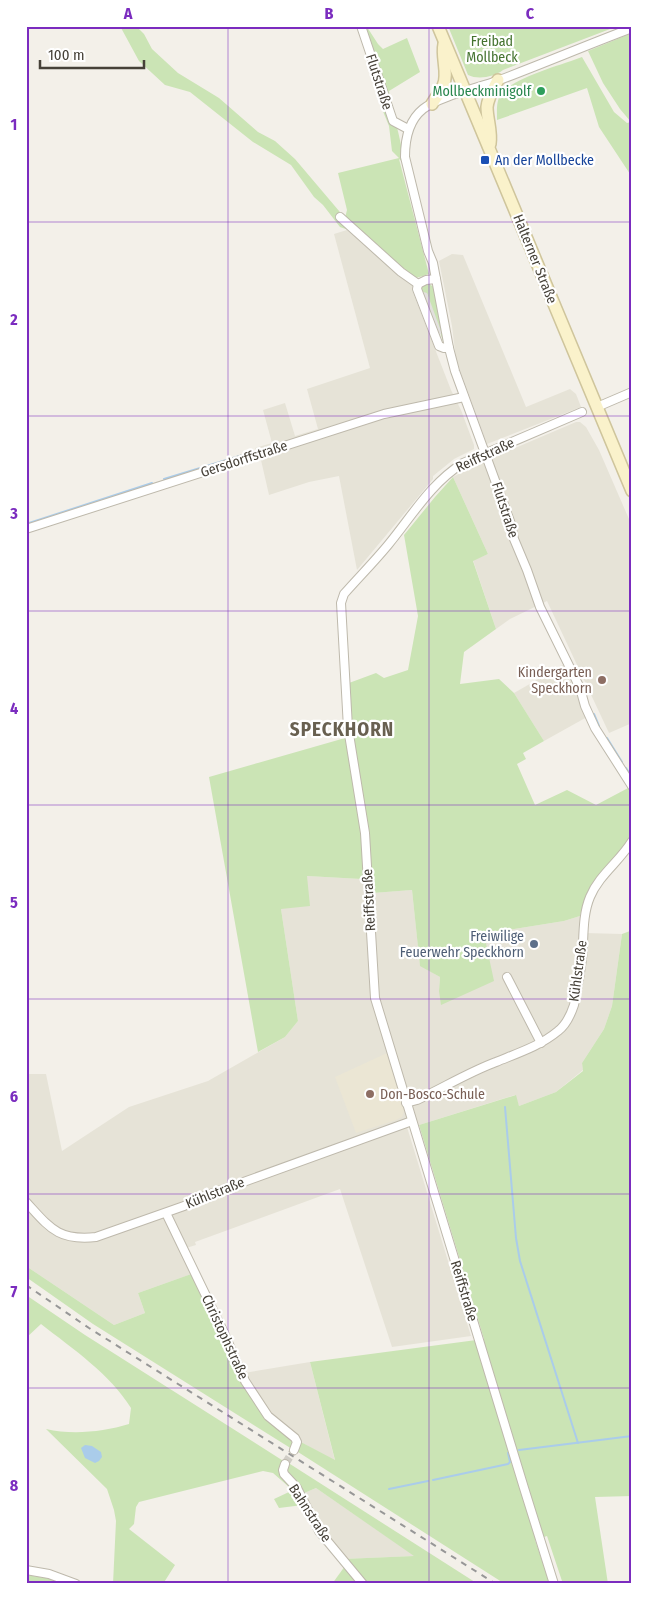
<svg xmlns="http://www.w3.org/2000/svg" width="658" height="1610" font-family="'Fira Sans Condensed',sans-serif">
	<style>
		.residential { fill: #e6e3d7 }
		.education { fill: #ebe6d4 }
		.green { fill: #cbe4b5 }
		.parking { fill: #e2e0dd }
		.water { fill: #aaccea }
		.lines { fill: none; stroke-linecap: round; stroke-linejoin: round }
		.stream { stroke: #aaccea; stroke-width: 2 }
		.street-tunnel { stroke: #d0cdc6; stroke-width: 8; stroke-dasharray: 8 4; stroke-linecap: butt }
		.street-casing { stroke: #beb9ac; stroke-width: 10 }
		.secondary-casing { stroke: #cfc59c; stroke-width: 14 }
		.street { stroke: #fff; stroke-width: 8 }
		.secondary { stroke: #faf2cb; stroke-width: 11 }
		.rail { stroke: #979797; stroke-width: 2; stroke-dasharray: 6 6; stroke-linecap: butt }
		.grid { fill: none; stroke: #7b2cbf; stroke-width: 1; stroke-opacity: 0.55 }
		.leisure-dot { fill: #2e9e5b; stroke: #fff; stroke-width: 2 }
		.transit-dot { fill: #1a4fb4; stroke: #fff; stroke-width: 2 }
		.education-dot { fill: #8d6e63; stroke: #fff; stroke-width: 2 }
		.service-dot { fill: #5c6f8a; stroke: #fff; stroke-width: 2 }
		.labels { text-anchor: middle; dominant-baseline: central; stroke-width: 4.5; stroke-linejoin: round; paint-order: stroke }
		.park-label { font-size: 14px; fill: #44732f; stroke: #fff }
		.street-label { font-size: 14px; fill: #464138; stroke: #fff }
		.leisure-label { font-size: 14px; fill: #27864d; stroke: #fff; text-anchor: end }
		.transit-label { font-size: 14px; fill: #164399; stroke: #fff; text-anchor: start }
		.education-label { font-size: 14px; fill: #785e54; stroke: #fff; text-anchor: end }
		.service-label { font-size: 14px; fill: #4e5e75; stroke: #fff; text-anchor: end }
		.district-label { font-size: 19px; font-weight: bold; letter-spacing: 1px; fill: #686050; stroke: #fff }
		.neatline { fill: none; stroke: #7b2cbf; stroke-width: 2 }
		.grid-label { font-size: 16px; text-anchor: middle; font-weight: bold; fill: #7b2cbf }
	</style>
	<rect width="100%" height="100%" fill="#f3f0e9"/>
	<g class="residential">
		<path d="M347,230L412,283V290L451,390L461,410L474,445V449L454,459L433,476V479L357,570L339,476L309,482L269,495L261,460L258,458L255,448L272,443L263,410L285,403L295,436L318,429L307,389L370,368L334,234Z"/>
		<path d="M452,254L463,255L526,407L570,389L576,394L581,407L487,444L456,359L452,326L439,261Z"/>
		<path d="M576,422H580L586,427L599,450L632,526V723L609,733L547,601L510,619L496,629L473,560L488,554L453,477L480,463Z"/>
		<path d="M563,665L587,717L544,741L514,693Z"/>
		<path d="M307,876L361,879L373,893L412,890L420,965L440,977L439,991L484,934L564,921L580,916L586,919L585,933L622,934L612,1006L604,1029L582,1063L583,1070L556,1092L519,1106L515,1095L419,1125L407,1127L471,1336L392,1347L340,1189L195,1242L196,1245L186,1248L197,1272L138,1293L145,1313L114,1325L26,1266V1074H46L62,1151L129,1107L208,1081L285,1037L298,1021L281,909Z"/>
		<path d="M310,1362L335,1461L299,1441L268,1414L244,1373Z"/>
		<path d="M316,1488L415,1556L343,1559L322,1531L302,1494Z"/>
	</g>
	<path class="education" d="M387,1053L404,1111L402,1117L396,1120L356,1133L335,1077Z"/>
	<g class="green">
		<path d="M120,26H136L144,34L152,49L178,73L219,98L258,132L275,141L295,159L345,218L347,210L338,173L399,158L392,151L389,126L380,104L382,89L364,29L367,27L378,44L383,49L407,38L420,72L389,91C393,115 401,138 404,163L399,159L429,274L413,279L363,235L340,227L323,205L314,197L291,165L253,142L190,92L165,85L139,61Z"/>
		<path d="M448,26H618L503,70C494,77 478,80 468,75Z"/>
		<path d="M632,33V177L599,127L587,88L497,120C497,111 496,101 501,94C514,77 562,65 582,57L614,112L627,123L631,122L620,109L603,83L588,51Z"/>
		<path d="M429,284L434,287L445,343L444,344L427,294L422,292L421,289L424,285Z"/>
		<path d="M453,477L488,554L473,561L496,629L464,652L460,684L499,679L514,693L544,741L523,753L526,759L517,764L535,805L567,790L596,805L630,787L632,790C632,801 634,828 631,837C624,856 603,867 592,884C585,894 583,905 580,916L564,921L484,934L494,981L441,1005L439,991L440,977L420,966L412,890L373,893L361,879L307,876L310,906L281,909L298,1021L285,1037L258,1052L209,777L352,736L349,683L376,673L384,678L408,670L418,616L404,535L435,497Z"/>
		<path d="M630,931L632,939V1496L595,1497L608,1584H563L547,1536L535,1540L550,1584H505L298,1452L299,1441L335,1460L310,1362L484,1339L419,1125L516,1095L519,1106L556,1092L583,1071L582,1063L604,1029L612,1006L622,934Z"/>
		<path d="M26,1266L114,1325L145,1313L138,1293L194,1273L253,1395L294,1439L292,1449L93,1324L26,1277Z"/>
		<path d="M26,1295L85,1335L285,1462L283,1466L303,1505L279,1508L274,1499L289,1492V1487L273,1473L263,1471L139,1502L136,1507L134,1524L129,1529L175,1565L163,1584H113L116,1521L114,1510L107,1489L46,1429C72,1435 103,1432 129,1424L131,1408C110,1374 73,1349 41,1324L26,1338Z"/>
		<path d="M290,1464L478,1584H366L343,1559L414,1556L316,1488L302,1494L286,1470Z"/>
		<path d="M345,1566L361,1584H332Z"/>
		<path d="M26,1575L71,1582L74,1584H26Z"/>
	</g>
	<path class="parking" d="M420,291L427,293L441,331V334L436,332Z"/>
	<path class="water" d="M85,1445L92,1446L101,1452L102,1457L99,1461L95,1463L85,1458L81,1448Z"/>
	<g class="lines">
		<g class="stream">
			<path d="M164,479L256,451"/>
			<path d="M26,524L152,483"/>
			<path d="M594,714L599,726"/>
			<path d="M607,738L622,762"/>
			<path d="M626,768L632,777"/>
			<path d="M505,1107L516,1238L520,1261L578,1443"/>
			<path d="M519,1450L632,1436"/>
			<path d="M433,1480L508,1464L510,1462L508,1453"/>
			<path d="M389,1489L428,1481"/>
		</g>
		<path class="street-tunnel" d="M285,1464L294,1450"/>
		<defs>
			<g id="street">
				<path d="M361,26L393,121L408,129"/>
				<path d="M632,28C587,45 542,64 497,81C477,88 438,97 423,109C408,121 405,140 405,157L428,251L433,263L449,348L455,371L511,524L514,539L527,570L540,607L580,688L585,706L595,728L632,786"/>
				<path d="M340,217L401,272L418,284"/>
				<path d="M418,284L417,289L439,346L444,348H449"/>
				<path d="M418,284L426,280L436,279"/>
				<path d="M597,407L632,392"/>
				<path d="M26,529L384,414L464,397"/>
				<path d="M507,977L541,1043"/>
				<path d="M406,1103L417,1100C443,1088 469,1072 496,1062C518,1053 540,1046 558,1031C566,1025 571,1014 574,1005C577,990 580,974 582,959C584,939 582,916 590,897C599,875 620,861 632,841"/>
				<path d="M26,1202C50,1228 58,1241 96,1237L184,1206L202,1197L412,1121"/>
				<path d="M166,1213L224,1333L245,1381L268,1416L295,1438L297,1442L294,1450"/>
				<path d="M285,1464L283,1470L284,1474L297,1488L319,1531L363,1584"/>
				<path d="M26,1570L49,1574L76,1584"/>
				<path d="M554,1584L524,1488L375,998L365,833L348,728L341,603L344,594C359,577 374,562 388,545C412,516 430,484 463,463L582,412"/>
			</g>
			<g id="secondary">
				<path d="M438,26L632,491"/>
				<path d="M432,104C435,98 441,92 443,86C449,74 441,58 444,44"/>
				<path d="M490,144C492,131 487,119 487,107C488,97 494,88 498,80"/>
			</g>
		</defs>
		<use href="#street" class="street-casing"/>
		<use href="#secondary" class="secondary-casing"/>
		<use href="#street" class="street"/>
		<use href="#secondary" class="secondary"/>
		<path class="rail" d="M26,1285L89,1328L496,1584"/>
	</g>
	<path class="grid" d="M228,26V1584M429,26V1584M26,222H632M26,416H632M26,611H632M26,805H632M26,999H632M26,1194H632M26,1388H632"/>
	<circle class="leisure-dot" cx="541" cy="91" r="5"/>
	<rect class="transit-dot" x="480" y="155" width="10" height="10" rx="2.5"/>
	<g class="education-dot">
		<circle cx="602" cy="680" r="5"/>
		<circle cx="370" cy="1094" r="5"/>
	</g>
	<circle class="service-dot" cx="534" cy="944" r="5"/>
	<g class="labels">
		<g class="park-label">
			<text x="492" y="41">Freibad<tspan x="492" dy="16">Mollbeck</tspan></text>
		</g>
		<g class="street-label">
			<text transform="translate(379 82) rotate(72)">Flutstraße</text>
			<text transform="translate(535 259) rotate(68)">Halterner Straße</text>
			<text transform="translate(485 455) rotate(-25)">Reiffstraße</text>
			<text transform="translate(244 459) rotate(-18)">Gersdorffstraße</text>
			<text transform="translate(505 510) rotate(72)">Flutstraße</text>
			<text transform="translate(369 900) rotate(-93)">Reiffstraße</text>
			<text transform="translate(578 971) rotate(-82)">Kühlstraße</text>
			<text transform="translate(215 1193) rotate(-22)">Kühlstraße</text>
			<text transform="translate(464 1291) rotate(73)">Reiffstraße</text>
			<text transform="translate(225 1337) rotate(65)">Christophstraße</text>
			<text transform="translate(310 1513) rotate(57)">Bahnstraße</text>
		</g>
		<g class="leisure-label">
			<text x="531" y="91">Mollbeckminigolf</text>
		</g>
		<g class="transit-label">
			<text x="495" y="160">An der Mollbecke</text>
		</g>
		<g class="education-label">
			<text x="592" y="672">Kindergarten<tspan x="592" dy="16">Speckhorn</tspan></text>
			<text x="380" y="1094" text-anchor="start">Don-Bosco-Schule</text>
		</g>
		<g class="service-label">
			<text x="524" y="936">Freiwilige<tspan x="524" dy="16">Feuerwehr Speckhorn</tspan></text>
		</g>
		<g class="district-label">
			<text x="342" y="729">SPECKHORN</text>
		</g>
	</g>
	<rect width="658" height="1610" fill="none" stroke="#ffffff" stroke-width="55"/>
	<path d="M40 60v8h104v-8" fill="none" stroke="#464138" stroke-width="2.5"/>
	<text x="48" y="60" font-size="15" fill="#464138" stroke="#ffffff" stroke-width="4" paint-order="stroke">100 m</text>
	<rect x="28" y="28" width="602" height="1554" class="neatline"/>
	<g class="grid-label">
		<text x="128" y="19">A</text>
		<text x="329" y="19">B</text>
		<text x="530" y="19">C</text>
		<text x="14" y="130">1</text>
		<text x="14" y="325">2</text>
		<text x="14" y="519">3</text>
		<text x="14" y="714">4</text>
		<text x="14" y="908">5</text>
		<text x="14" y="1102">6</text>
		<text x="14" y="1297">7</text>
		<text x="14" y="1491">8</text>
	</g>
</svg>
